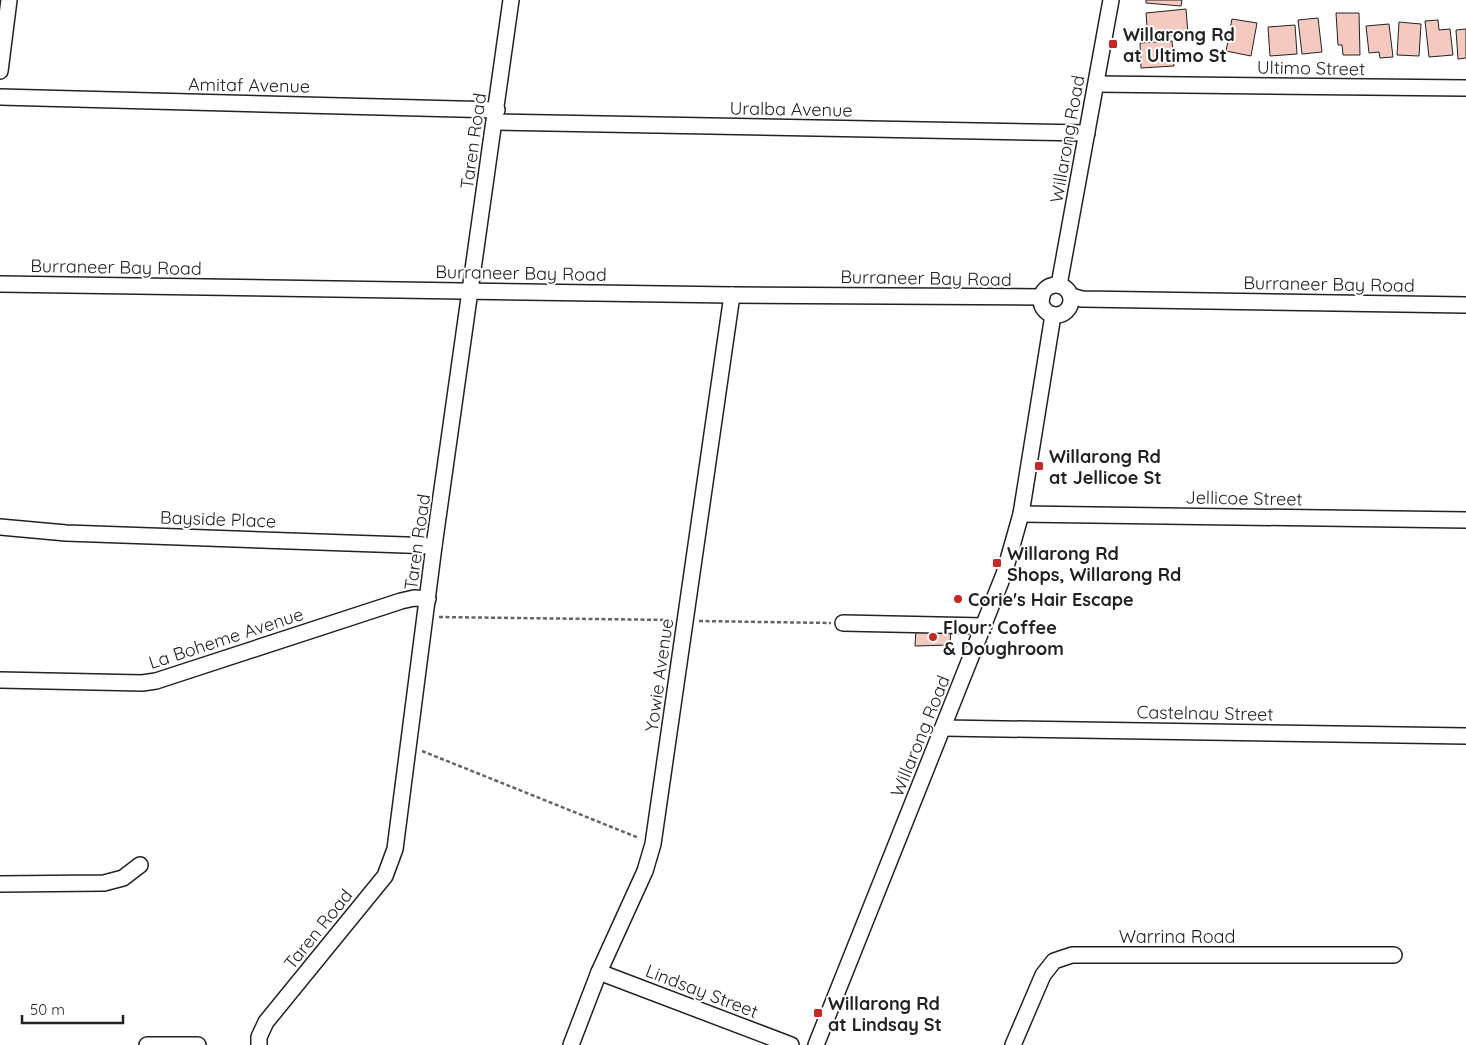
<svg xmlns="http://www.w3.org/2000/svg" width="1466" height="1045" font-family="Quicksand,sans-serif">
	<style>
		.building { fill: #f3c9c0; stroke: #222 }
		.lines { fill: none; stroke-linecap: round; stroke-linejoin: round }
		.minor-casing { stroke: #222; stroke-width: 18 }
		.path { stroke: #646464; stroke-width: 2.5; stroke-dasharray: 4 2.5; stroke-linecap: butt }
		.minor { stroke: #fff; stroke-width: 15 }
		.poi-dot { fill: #c62828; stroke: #fff; stroke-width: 2 }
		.labels { text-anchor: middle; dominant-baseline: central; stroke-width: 4; stroke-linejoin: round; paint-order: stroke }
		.poi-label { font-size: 18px; font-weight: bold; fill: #222; stroke: #fff; text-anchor: start }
		.street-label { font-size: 18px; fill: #222; stroke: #fff }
	</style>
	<rect width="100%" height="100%" fill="#fff"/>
	<g class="building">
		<path d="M1146,0H1182L1181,6L1146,3Z"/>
		<path d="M1186,9L1188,34L1153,37L1152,27H1147L1146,13Z"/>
		<path d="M1336,13H1359L1360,55H1343L1342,45H1338Z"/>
		<path d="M1318,18L1322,52L1302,54L1298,20Z"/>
		<path d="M1232,19L1257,23L1251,56L1226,51Z"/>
		<path d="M1438,20L1439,30L1450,29L1453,55L1429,57L1425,21Z"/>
		<path d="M1399,22L1421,24L1419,56L1397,55Z"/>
		<path d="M1389,24L1393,57L1380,58L1379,52L1369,53L1366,26Z"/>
		<path d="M1295,25L1297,54L1270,56L1268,27Z"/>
		<path d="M1466,29V58L1458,59L1456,30Z"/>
		<path d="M1172,41L1174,66L1141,68L1140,43Z"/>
		<path d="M916,629H951L950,645L915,646Z"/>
	</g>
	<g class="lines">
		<defs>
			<g id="minor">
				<path d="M0,71L9,0"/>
				<path d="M1096,84L1466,88"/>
				<path d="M0,97L497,110"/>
				<path d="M495,122L1087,133"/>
				<path d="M0,284L732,295L1042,297"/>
				<path d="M1059,285L1111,0"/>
				<circle cx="1056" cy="300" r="15"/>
				<path d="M1071,296L1082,299L1466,305"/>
				<path d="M1021,514L1466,520"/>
				<path d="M0,527L66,533L434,546"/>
				<path d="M843,623L984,626"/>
				<path d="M0,680L142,683L156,681L401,601L414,598L428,599"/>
				<path d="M943,728L1466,736"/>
				<path d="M0,884L104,883L123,878L140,865"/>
				<path d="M599,972L791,1045"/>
				<path d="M147,1045H198"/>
				<path d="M259,1045V1037L266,1022L385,876L395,849L434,546L511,0"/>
				<path d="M571,1045L599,972L645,871L653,844L732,295"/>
				<path d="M816,1045L1004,574L1021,514L1053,315"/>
				<path d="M1013,1045L1043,975L1054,961L1072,955H1394"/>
			</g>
		</defs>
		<use href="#minor" class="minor-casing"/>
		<g class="path">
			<path d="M439,617L671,620"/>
			<path d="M699,621L831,623"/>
			<path d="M422,751L639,838"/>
		</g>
		<use href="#minor" class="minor"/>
	</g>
	<g class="poi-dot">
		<rect x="1108" y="39" width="10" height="10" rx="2.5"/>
		<rect x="1034" y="461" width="10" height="10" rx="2.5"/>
		<rect x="992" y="558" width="10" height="10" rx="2.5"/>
		<circle cx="958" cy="599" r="5"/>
		<circle cx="933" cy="637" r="5"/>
		<rect x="813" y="1008" width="10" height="10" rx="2.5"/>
	</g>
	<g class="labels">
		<g class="poi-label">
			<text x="1123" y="34">Willarong Rd<tspan x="1123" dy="21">at Ultimo St</tspan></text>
			<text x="1049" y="456">Willarong Rd<tspan x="1049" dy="21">at Jellicoe St</tspan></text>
			<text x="1007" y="553">Willarong Rd<tspan x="1007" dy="21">Shops, Willarong Rd</tspan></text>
			<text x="968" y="599">Corie's Hair Escape</text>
			<text x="943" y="627">Flour: Coffee<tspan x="943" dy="21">&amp; Doughroom</tspan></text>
			<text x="828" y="1003">Willarong Rd<tspan x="828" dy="21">at Lindsay St</tspan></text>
		</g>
		<g class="street-label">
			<text transform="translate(1311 68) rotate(1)">Ultimo Street</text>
			<text transform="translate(249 85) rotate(1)">Amitaf Avenue</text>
			<text transform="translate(791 109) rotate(1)">Uralba Avenue</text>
			<text transform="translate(1067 139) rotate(-80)">Willarong Road</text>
			<text transform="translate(473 141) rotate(-82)">Taren Road</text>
			<text transform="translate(116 267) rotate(1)">Burraneer Bay Road</text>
			<text transform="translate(521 273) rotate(1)">Burraneer Bay Road</text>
			<text transform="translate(926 278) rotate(1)">Burraneer Bay Road</text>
			<text transform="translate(1329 284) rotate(1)">Burraneer Bay Road</text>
			<text transform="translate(1244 498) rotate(1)">Jellicoe Street</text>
			<text transform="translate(218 519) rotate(2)">Bayside Place</text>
			<text transform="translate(417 542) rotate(-82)">Taren Road</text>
			<text transform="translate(226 638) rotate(-18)">La Boheme Avenue</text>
			<text transform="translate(659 675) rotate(-82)">Yowie Avenue</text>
			<text transform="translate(1205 713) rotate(1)">Castelnau Street</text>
			<text transform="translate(920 736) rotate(-68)">Willarong Road</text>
			<text transform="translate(318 929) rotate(-51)">Taren Road</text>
			<text x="1177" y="936">Warrina Road</text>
			<text transform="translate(702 991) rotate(21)">Lindsay Street</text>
		</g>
	</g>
	<path d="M22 1015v8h101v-8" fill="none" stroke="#222222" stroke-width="2.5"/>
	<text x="30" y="1015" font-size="15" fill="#222222" stroke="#ffffff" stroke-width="4" paint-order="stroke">50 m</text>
</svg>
